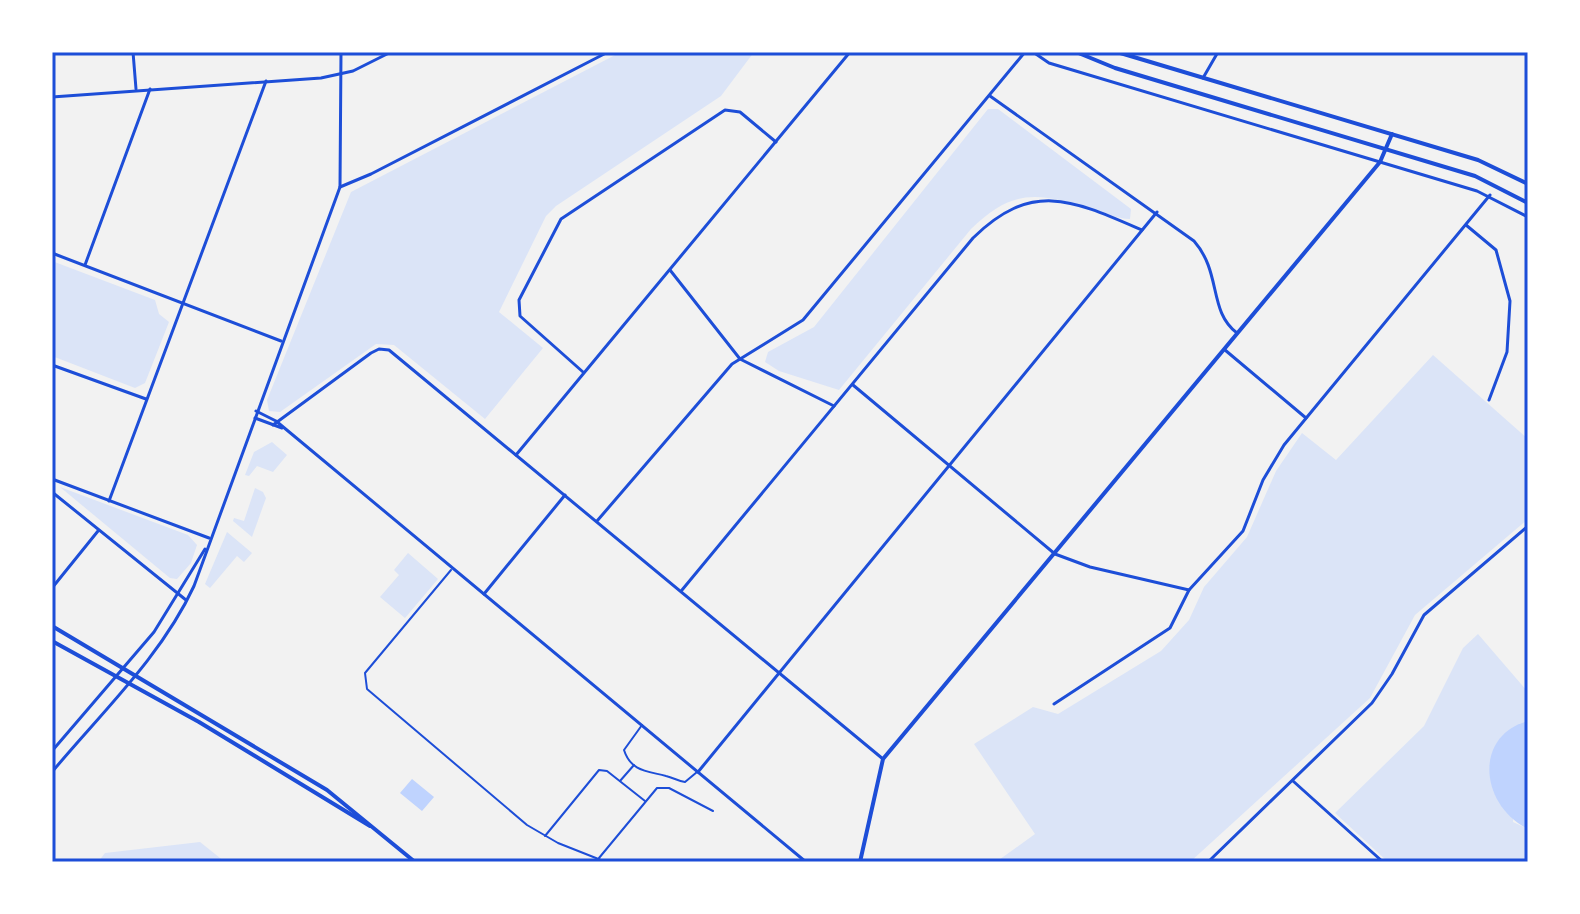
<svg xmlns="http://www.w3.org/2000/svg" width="1580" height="914" font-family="'IBM Plex Sans',sans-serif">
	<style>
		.green { fill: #dbe4f7 }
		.water { fill: #bfd3fe }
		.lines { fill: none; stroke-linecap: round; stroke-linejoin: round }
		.service { stroke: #1d4ed8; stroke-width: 2 }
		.minor { stroke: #1d4ed8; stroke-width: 3 }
		.tertiary { stroke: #1d4ed8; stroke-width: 4 }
		.neatline { fill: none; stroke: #1d4ed8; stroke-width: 3 }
	</style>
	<rect width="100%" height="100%" fill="#f2f2f2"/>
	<g class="green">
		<path d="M621,52H754L721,96L556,206L546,216L499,312L543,348L485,419L394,345L376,344L280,412L269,411L267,400L351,192Z"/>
		<path d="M988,109H998L1131,209L1130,219C1118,219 1105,213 1093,209C1039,193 1014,187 971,229L839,390L779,371L765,362L768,352L814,327Z"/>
		<path d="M52,261L155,300L159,314L169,322L145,383L135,388L52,356Z"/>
		<path d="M1433,355L1528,439V519L1415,615L1370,698L1190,862H996L1035,834L974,744L1033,707L1058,714L1161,651L1189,620L1204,587L1247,537L1276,471L1302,433L1336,460Z"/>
		<path d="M272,442L287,455L273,472L257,466L249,476L245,475L254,452Z"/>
		<path d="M60,487L188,535L197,545L191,563L177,579L170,578Z"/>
		<path d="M255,488L263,492L266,498L252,537L233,521L234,518L244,521Z"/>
		<path d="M227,532L252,553L244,562L237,556L210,588L205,584Z"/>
		<path d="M408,553L438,579L405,618L380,597L399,575L394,570Z"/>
		<path d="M1478,634L1528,692V721L1519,724L1513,822L1528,829V862H1388L1335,813L1424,726L1463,648Z"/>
		<path d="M200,842L225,862H98L105,853Z"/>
	</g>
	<g class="water">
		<path d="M1528,721V829C1480,805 1473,736 1528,721Z"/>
		<path d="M412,779L434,797L422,811L400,793Z"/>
	</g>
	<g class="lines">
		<g class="service">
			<path d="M451,570L365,673L367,689L527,825L558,843L606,862"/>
			<path d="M642,725L624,750C631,772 648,771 666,776C674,778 678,781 685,782L697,772"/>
			<path d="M620,781L634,765"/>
			<path d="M545,836L599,770L607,771L645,801"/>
			<path d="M599,858L657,788H669L713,811"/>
		</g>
		<g class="minor">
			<path d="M133,52L136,89"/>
			<path d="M1033,52L1049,63L1477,191L1528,217"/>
			<path d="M1203,78L1218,52"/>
			<path d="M990,96L1194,241C1222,273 1208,311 1237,333"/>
			<path d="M52,97L321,78L353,71L391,52"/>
			<path d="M340,187L371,174L608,52"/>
			<path d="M1466,225L1496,250L1510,301L1507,352L1489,400"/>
			<path d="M52,253L281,341"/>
			<path d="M85,265L150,89"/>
			<path d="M670,270L740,359L834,406"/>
			<path d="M1225,350L1306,418"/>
			<path d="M52,365L146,399"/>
			<path d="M583,372L520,316L519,300L561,219L725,110L740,112L776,142"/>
			<path d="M853,385L1055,554L1090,567L1189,590"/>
			<path d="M256,411L276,421L806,862"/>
			<path d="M255,418L282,428"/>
			<path d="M273,425L371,353L379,349L389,350L883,759"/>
			<path d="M516,455L850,52"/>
			<path d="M52,479L209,538"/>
			<path d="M52,492L186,600"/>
			<path d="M109,501L266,81"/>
			<path d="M597,521L732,364L803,320L1025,52"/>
			<path d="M52,588L98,531"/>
			<path d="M682,590L973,238C1032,180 1073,200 1142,230"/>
			<path d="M484,594L565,495"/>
			<path d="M1054,704L1170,628L1189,590L1243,531L1263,480L1284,445L1490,195"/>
			<path d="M52,751L154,632L205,549"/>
			<path d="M52,772C102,712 161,657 194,586L340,187L341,52"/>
			<path d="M698,772L1157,212"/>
			<path d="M1293,781L1383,862"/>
			<path d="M1208,862L1372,703L1392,674L1424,615L1528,526"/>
		</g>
		<g class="tertiary">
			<path d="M1076,52L1115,68L1475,176L1528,203"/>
			<path d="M1117,52L1478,160L1528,184"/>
			<path d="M52,626L327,790L415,862"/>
			<path d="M52,641L199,722L370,826"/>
			<path d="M860,862L883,759L1380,162L1392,134"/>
		</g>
	</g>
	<rect width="1580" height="914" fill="none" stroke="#ffffff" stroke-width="108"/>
	<rect x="54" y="54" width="1472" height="806" class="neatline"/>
</svg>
